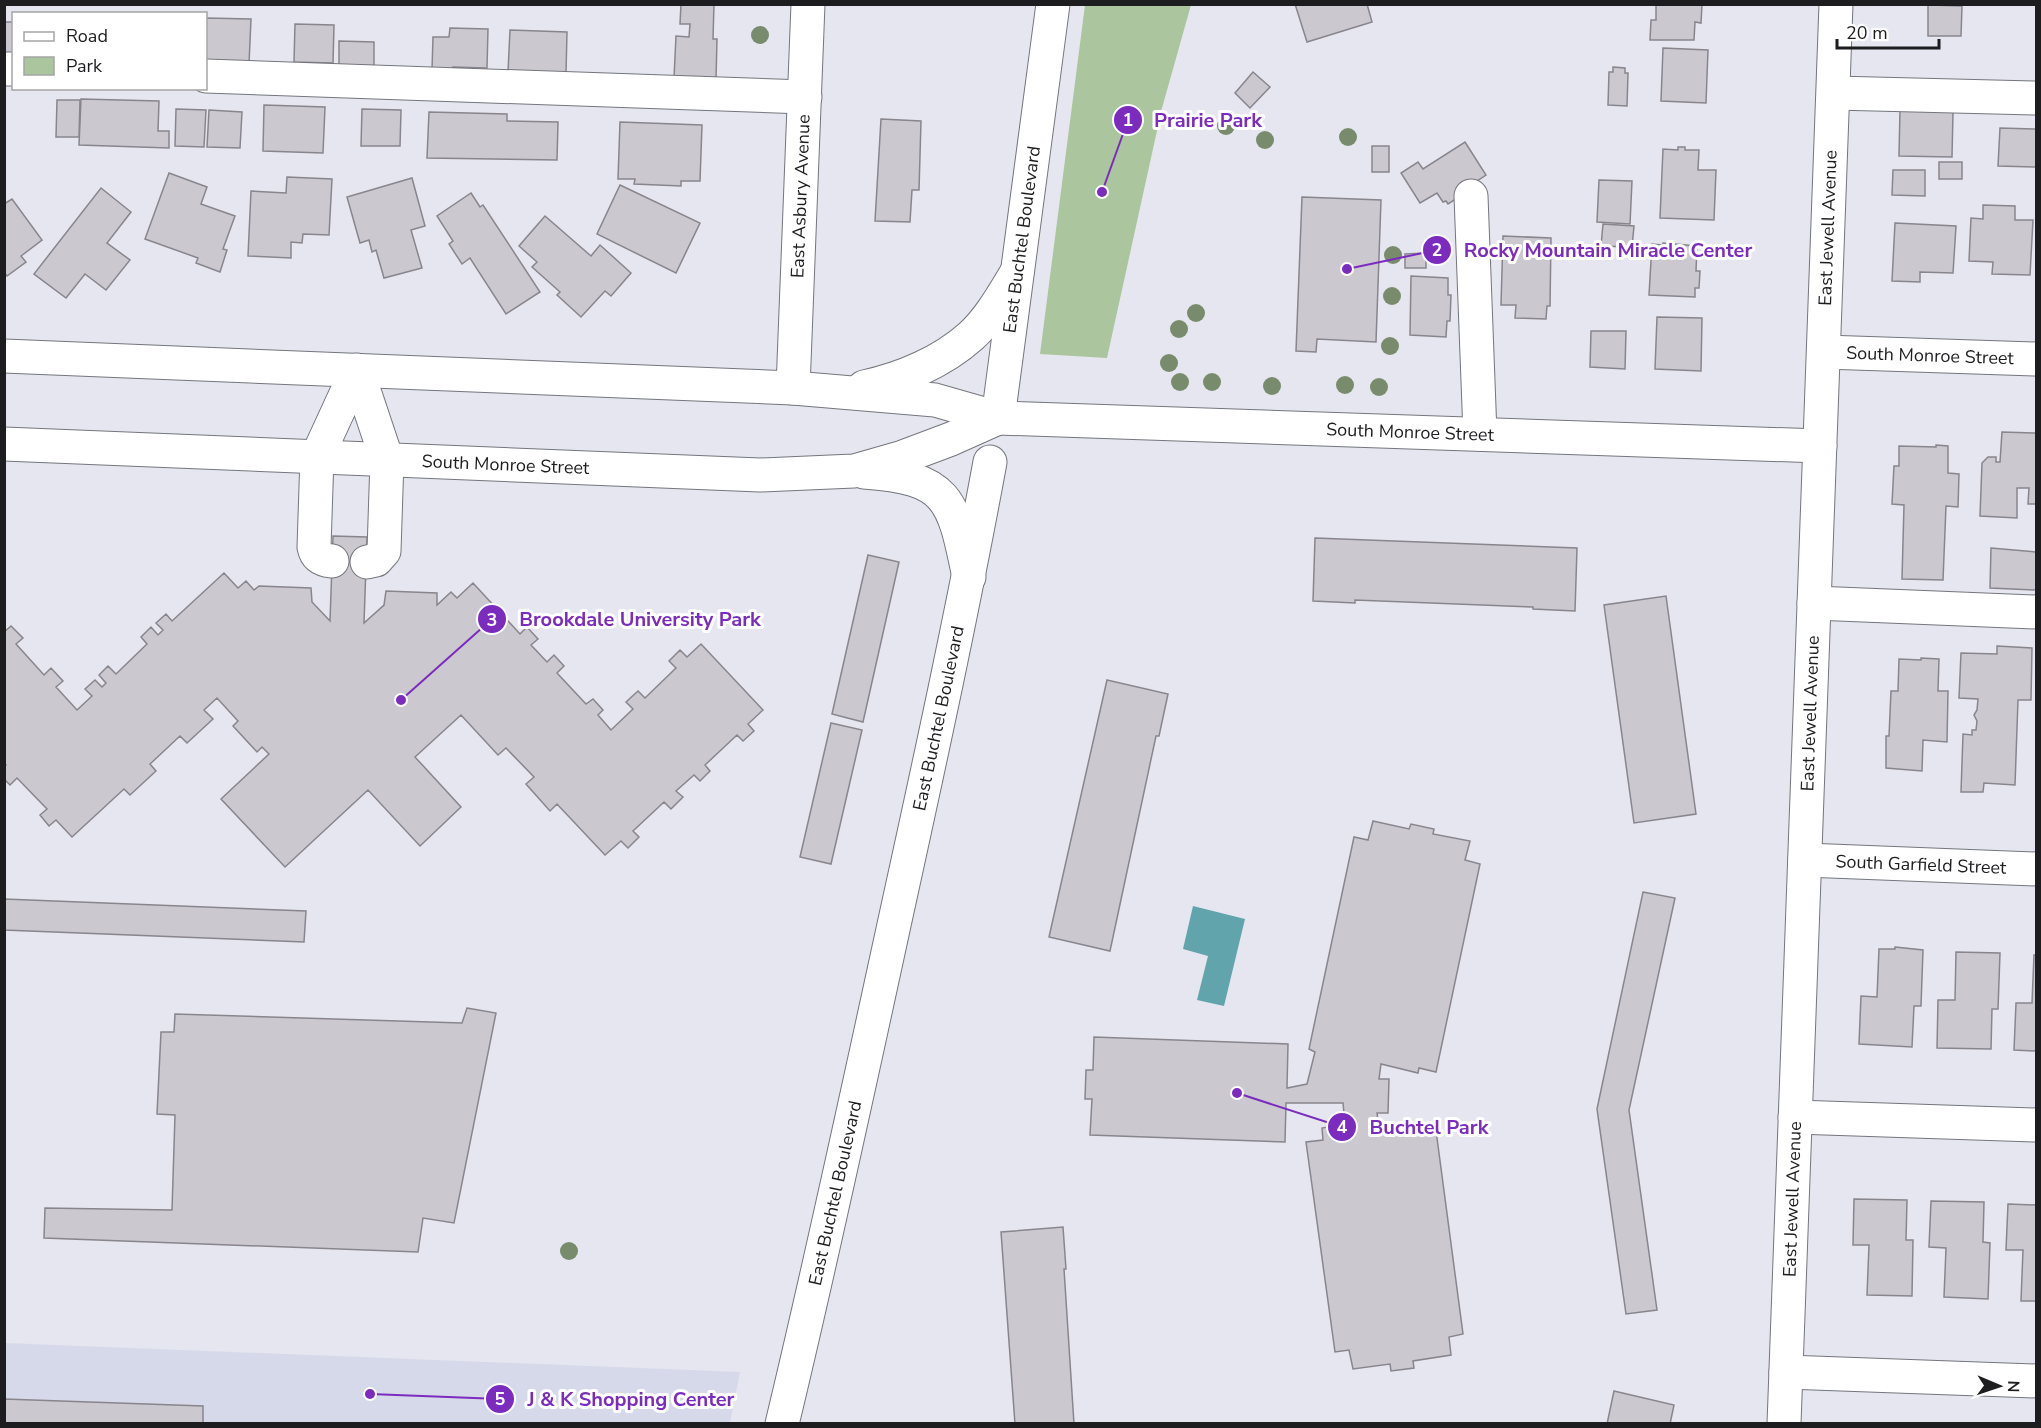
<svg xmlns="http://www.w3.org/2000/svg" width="2041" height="1428" font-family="'Nunito Sans',sans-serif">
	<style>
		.built { fill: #d6d9e9 }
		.green { fill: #abc69e }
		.water { fill: #61a4ab }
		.building { fill: #ccc8d0; stroke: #89858c; stroke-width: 1.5 }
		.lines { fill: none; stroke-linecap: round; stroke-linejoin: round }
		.minor-casing { stroke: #74767d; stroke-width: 35 }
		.major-casing { stroke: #74767d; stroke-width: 35 }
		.minor { stroke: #fff; stroke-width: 33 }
		.major { stroke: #fff; stroke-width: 33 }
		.tree { fill: #788c6d }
		.labels { text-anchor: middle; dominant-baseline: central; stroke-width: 6; stroke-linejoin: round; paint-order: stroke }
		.street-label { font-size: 18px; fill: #1d1d20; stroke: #fff }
		.leader { fill: none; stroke: #7b2cbf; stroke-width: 2 }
		.callout-dot { fill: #7b2cbf; stroke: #fff; stroke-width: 2 }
		.mark-label { font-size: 18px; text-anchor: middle; font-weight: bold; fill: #fff }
		.callout-label { font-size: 20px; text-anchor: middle; font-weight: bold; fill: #7b2cbf; stroke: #fff; stroke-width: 6; stroke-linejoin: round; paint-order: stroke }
	</style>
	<rect width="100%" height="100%" fill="#e5e6ef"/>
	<path class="built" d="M5,1343L740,1372L730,1423L5,1424Z"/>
	<path class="green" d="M1085,5H1191L1162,108L1107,358L1040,354Z"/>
	<path class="water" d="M1193,906L1245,919L1224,1006L1197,1000L1208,956L1183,949Z"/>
	<g class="building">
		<path d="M681,4H714L713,39H717L716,79L674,78L676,36L689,37L690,24H680Z"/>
		<path d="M1295,4H1367L1372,22L1307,42Z"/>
		<path d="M1656,4H1702L1701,23L1695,22L1694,40H1650L1651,20H1656Z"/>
		<path d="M1928,5L1962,6L1961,36H1928Z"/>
		<path d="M206,18L251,19L249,64L206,62Z"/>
		<path d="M4,22H14V56L4,55Z"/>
		<path d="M295,24L334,25L333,63L294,62Z"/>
		<path d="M450,28L488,29L487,68L453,67V70H432L433,37H449Z"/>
		<path d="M510,30L567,32L566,73L508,72Z"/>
		<path d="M339,41L374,42V67H339Z"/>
		<path d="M1663,48L1708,50L1706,103L1661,101Z"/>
		<path d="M1613,67L1625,68V73H1628L1627,106L1608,105L1609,72H1613Z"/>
		<path d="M1253,72L1270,87L1250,108L1235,93Z"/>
		<path d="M81,99L159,101L158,131H169V148L79,145Z"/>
		<path d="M57,100H80L79,137H56Z"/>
		<path d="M264,105L325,107L323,153L263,151Z"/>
		<path d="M176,109L206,110L204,147L175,146Z"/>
		<path d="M362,109L401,110L400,146H361Z"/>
		<path d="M209,110L242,112L240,148L207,147Z"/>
		<path d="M1900,110L1953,112L1952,157L1899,156Z"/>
		<path d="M429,112L507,114V121L558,122L557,160L427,158Z"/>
		<path d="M881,119L921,121L919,190H912L910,222L875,221Z"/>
		<path d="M620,122L702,125L700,181H681V186L634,184L635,179H618Z"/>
		<path d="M2000,128L2036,129V167L1998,166Z"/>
		<path d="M1465,142L1486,175L1468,187L1470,190L1448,204L1446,201L1443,202L1437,193L1420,203L1401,173L1418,162L1423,169Z"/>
		<rect x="1372" y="146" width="17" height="26"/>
		<path d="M1678,147H1685V150H1699L1698,170H1716L1714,220L1660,218L1663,149L1678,150Z"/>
		<rect x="1939" y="162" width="23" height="17"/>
		<path d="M1893,170H1925V196L1892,195Z"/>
		<path d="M169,173L207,187L201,204L235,216L223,249L227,250L220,272L196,263L198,258L145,239Z"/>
		<path d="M287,177L332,179L329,235L303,234L302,243L291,242V258L248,256L251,191L286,193Z"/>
		<path d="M412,178L425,226L411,230L422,268L384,278L376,250L372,252L369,240L360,243L347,197Z"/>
		<path d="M1599,180L1632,181L1630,224L1597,222Z"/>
		<path d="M620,185L700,223L676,273L597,234Z"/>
		<path d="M101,188L131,212L107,243L130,260L106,290L85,274L66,298L34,274Z"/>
		<path d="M471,193L480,207L483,205L540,292L506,314L470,258L462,264L449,244L453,241L437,216Z"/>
		<path d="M1302,197L1381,200L1376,342L1317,339L1316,352L1296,351Z"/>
		<path d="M12,199L42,240L21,256L26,262L7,276L4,272V204Z"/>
		<path d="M1983,205L2015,206V220H2033L2030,275L1992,274L1993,262L1969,261L1971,218L1983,219Z"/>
		<path d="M545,216L591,256L600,245L631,273L611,296L605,291L581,317L557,295L560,292L532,267L537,262L519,246Z"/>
		<path d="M1895,223L1956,226L1953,273L1920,272V282L1892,281Z"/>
		<path d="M1603,224L1634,226L1632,247L1601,246Z"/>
		<path d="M1503,236L1551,238L1550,306H1547L1546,319L1515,318L1516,305H1501Z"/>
		<path d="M1663,243L1697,246L1696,271H1700L1699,288H1695V297L1649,295L1652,244L1663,245Z"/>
		<path d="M1426,253V268H1405V254Z"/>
		<path d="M1411,276L1448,278V295H1451L1450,321H1447L1446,337L1410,335Z"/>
		<path d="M1657,317L1702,318L1701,371L1655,369Z"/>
		<path d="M1591,331H1626L1625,369L1590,367Z"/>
		<path d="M2002,432L2036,433V504H2028L2029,488H2017V518L1980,516L1982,463L1988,457H1996V462H2000Z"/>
		<path d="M1936,445L1948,446V473L1959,474L1958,507L1946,506L1943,580L1902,579L1904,505L1892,504L1894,466H1899V446L1936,447Z"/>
		<path d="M333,536L367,537L364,623L384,605L386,591L437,593V605L451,592L457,598L473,583L520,634L527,627L538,639L531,645L547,662L554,655L564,666L557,673L586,704L593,699L603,710L598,715L611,730L633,709L626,702L638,691L645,698L676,668L669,661L680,650L687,657L701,644L763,710L748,724L754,731L743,741L737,735L705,765L710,771L700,781L694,775L676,791L683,797L671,809L664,802L633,831L639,837L628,848L621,841L605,855L557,804L550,811L526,784L534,777L506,748L498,755L461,715L415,757L461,807L420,846L368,790L285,867L221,799L269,754L262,747L257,752L233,726L238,721L217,698L204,710L213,719L187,743L180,736L150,764L156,771L130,795L124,789L72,837L56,820L49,826L40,815L47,809L17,778L10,785L4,779V767L6,765L4,763V632L11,626L23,638L16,644L44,675L51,668L63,681L56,687L77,710L92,696L85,689L95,680L102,687L106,683L99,675L108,666L116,674L147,644L141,637L151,627L158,635L163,630L156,623L166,614L172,621L224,573L238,588L246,581L254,590L259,586L311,588L312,602L330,621Z"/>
		<path d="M1315,538L1577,548L1575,611L1533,609V607L1355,600V603L1313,601Z"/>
		<path d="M1991,548L2036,552V590L1990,588Z"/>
		<path d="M868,555L899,562L863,722L832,714Z"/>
		<path d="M1666,596L1696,814L1634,823L1604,605Z"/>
		<path d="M1997,646L2032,648L2031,700H2018L2015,785L1984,783L1983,792H1961L1963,734L1972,735V730H1976L1977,721L1974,715L1977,710L1978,699L1959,698L1961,653L1997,654Z"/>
		<path d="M1921,658L1939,659L1938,691H1948L1947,742L1923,740L1922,771L1886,768V736H1889L1891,691H1898L1899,659L1921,660Z"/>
		<path d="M1107,680L1168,694L1159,736H1156L1110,951L1049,937Z"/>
		<path d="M831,723L862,730L831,864L800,857Z"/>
		<path d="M1373,821L1409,829L1411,824L1434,829L1433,834L1470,841L1465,860L1480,864L1436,1072L1419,1068L1418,1073L1381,1064L1379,1079H1389L1388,1113H1377L1379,1128L1417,1122L1416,1126L1435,1123L1463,1334L1449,1337L1451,1355L1413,1361L1414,1368L1391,1371L1390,1364L1353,1369L1349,1350L1335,1352L1306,1142L1323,1140L1322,1128L1345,1124L1343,1103H1286L1285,1142L1090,1135L1092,1099H1085L1086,1070H1093L1094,1037L1288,1044L1287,1088L1307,1084L1315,1052L1309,1049L1354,837L1368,840Z"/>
		<path d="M1643,892L1675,898L1629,1110L1657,1310L1626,1314L1597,1109Z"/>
		<path d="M4,899L306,911L304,942L4,930Z"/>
		<path d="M1895,947L1923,950L1921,1006H1914L1912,1047L1859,1044L1861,996L1877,997L1879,949H1895Z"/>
		<path d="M1956,952L2000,953L1998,1009H1992L1991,1049L1937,1048L1938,1000H1955Z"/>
		<path d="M2034,955H2036V1051L2014,1050L2016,1003H2032Z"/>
		<path d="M467,1008L496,1013L454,1223L423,1218L418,1252L44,1238L45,1208L172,1210L175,1115L157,1114L161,1032H174L175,1014L462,1023Z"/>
		<path d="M1854,1199L1907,1200L1906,1240H1913L1912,1296L1867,1295L1869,1245H1853Z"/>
		<path d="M1931,1201L1984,1202L1983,1242L1990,1243L1988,1299L1944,1297L1946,1248L1929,1247Z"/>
		<path d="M2008,1204L2036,1205V1301H2021L2023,1250H2006Z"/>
		<path d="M1063,1227L1066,1269H1064L1074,1424H1015L1001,1232Z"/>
		<path d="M1614,1391L1674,1405L1670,1424H1607Z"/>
		<path d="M4,1399L203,1406V1424H4Z"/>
	</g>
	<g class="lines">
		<defs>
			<g id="minor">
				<path d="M4,69H14"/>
				<path d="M206,76L805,97"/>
				<path d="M1834,93L2036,98"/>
				<path d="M1471,196L1480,434"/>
				<path id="s1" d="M1824,352L2036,359"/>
				<path id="s2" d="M4,356L793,388L935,400L998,418L1820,446"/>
				<path d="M864,387C902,379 942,362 971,336C990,319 1004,293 1017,272"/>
				<path id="s3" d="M793,388L808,4"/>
				<path id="s4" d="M4,444L760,475L854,471L903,457L951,439L998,418"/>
				<path d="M864,472C950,478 953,500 969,577"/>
				<path d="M332,561C322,560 316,557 314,547L317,457L357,370L387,460L384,551L376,560L367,562"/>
				<path d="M1814,603L2036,612"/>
				<path id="s5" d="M1805,860L2036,869"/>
				<path d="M1795,1117L2036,1125"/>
				<path d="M1786,1372L2036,1381"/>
				<path id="s6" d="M1784,1424L1836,4"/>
			</g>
			<g id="major">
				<path id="s7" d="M998,418L1053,4"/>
				<path id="s8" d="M782,1424C824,1250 861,1076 899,902C931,756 963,609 990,462"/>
			</g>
		</defs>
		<use href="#minor" class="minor-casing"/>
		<use href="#major" class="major-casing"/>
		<use href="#minor" class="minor"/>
		<use href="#major" class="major"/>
	</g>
	<g class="tree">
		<circle cx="760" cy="35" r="9"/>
		<circle cx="1226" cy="126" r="9"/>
		<circle cx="1348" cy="137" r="9"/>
		<circle cx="1265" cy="140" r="9"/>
		<circle cx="1393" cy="255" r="9"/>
		<circle cx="1392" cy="296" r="9"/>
		<circle cx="1196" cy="313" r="9"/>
		<circle cx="1179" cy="329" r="9"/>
		<circle cx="1390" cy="346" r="9"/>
		<circle cx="1169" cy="363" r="9"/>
		<circle cx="1180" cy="382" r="9"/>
		<circle cx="1212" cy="382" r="9"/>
		<circle cx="1345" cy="385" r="9"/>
		<circle cx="1272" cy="386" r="9"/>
		<circle cx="1379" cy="387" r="9"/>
		<circle cx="569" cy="1251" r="9"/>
	</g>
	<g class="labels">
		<g class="street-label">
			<text stroke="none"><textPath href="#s3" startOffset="192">East Asbury Avenue</textPath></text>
			<text stroke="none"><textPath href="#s6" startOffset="1197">East Jewell Avenue</textPath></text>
			<text stroke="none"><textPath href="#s7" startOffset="180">East Buchtel Boulevard</textPath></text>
			<text stroke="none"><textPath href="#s1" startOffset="106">South Monroe Street</textPath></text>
			<text stroke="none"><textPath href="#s2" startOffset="1410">South Monroe Street</textPath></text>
			<text stroke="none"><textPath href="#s4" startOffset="502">South Monroe Street</textPath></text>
			<text stroke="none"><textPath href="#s6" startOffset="711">East Jewell Avenue</textPath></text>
			<text stroke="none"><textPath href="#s8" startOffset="723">East Buchtel Boulevard</textPath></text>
			<text stroke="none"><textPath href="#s5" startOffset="116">South Garfield Street</textPath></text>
			<text stroke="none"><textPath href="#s8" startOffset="237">East Buchtel Boulevard</textPath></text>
			<text stroke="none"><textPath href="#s6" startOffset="225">East Jewell Avenue</textPath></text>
		</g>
	</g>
	<path class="leader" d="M1102 192L1128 120M1347 269L1437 250M401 700L492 619M1237 1093L1342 1127M370 1394L500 1399"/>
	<g class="callout-dot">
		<circle cx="1102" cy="192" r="6"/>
		<circle cx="1347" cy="269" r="6"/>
		<circle cx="401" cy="700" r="6"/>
		<circle cx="1237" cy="1093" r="6"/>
		<circle cx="370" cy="1394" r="6"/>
		<circle cx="1128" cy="120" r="15"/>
		<circle cx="1437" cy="250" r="15"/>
		<circle cx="492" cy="619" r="15"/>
		<circle cx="1342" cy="1127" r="15"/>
		<circle cx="500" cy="1399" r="15"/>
	</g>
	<g class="mark-label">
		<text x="1128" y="126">1</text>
		<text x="1437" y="256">2</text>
		<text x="492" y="626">3</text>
		<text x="1342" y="1133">4</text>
		<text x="500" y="1405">5</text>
	</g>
	<g class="callout-label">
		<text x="1208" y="127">Prairie Park</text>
		<text x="1608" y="257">Rocky Mountain Miracle Center</text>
		<text x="640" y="626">Brookdale University Park</text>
		<text x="1429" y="1134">Buchtel Park</text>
		<text x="631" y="1406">J &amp; K Shopping Center</text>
	</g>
	<rect width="2041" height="1428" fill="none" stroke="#1d1d20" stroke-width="12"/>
	<rect x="12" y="12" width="195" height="78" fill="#ffffff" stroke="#a5a5a6" stroke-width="1.5"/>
	<rect x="24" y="32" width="30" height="9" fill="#ffffff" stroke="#a5a5a6" stroke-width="1.5"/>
	<text x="66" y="42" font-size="18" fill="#1d1d20">Road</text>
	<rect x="24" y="57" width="30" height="18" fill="#abc69e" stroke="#a5a5a6" stroke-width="1.5"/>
	<text x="66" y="72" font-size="18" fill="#1d1d20">Park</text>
	<g transform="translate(1999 1386) rotate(92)" stroke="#ffffff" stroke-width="4.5" paint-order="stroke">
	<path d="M0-4.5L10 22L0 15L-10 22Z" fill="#1d1d20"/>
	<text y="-9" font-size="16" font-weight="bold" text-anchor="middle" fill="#1d1d20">N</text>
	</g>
	<path d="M1837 39v9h102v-9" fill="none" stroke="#1d1d20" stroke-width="3"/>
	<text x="1846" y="39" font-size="18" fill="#1d1d20" stroke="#ffffff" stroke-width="4.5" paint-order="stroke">20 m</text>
</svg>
